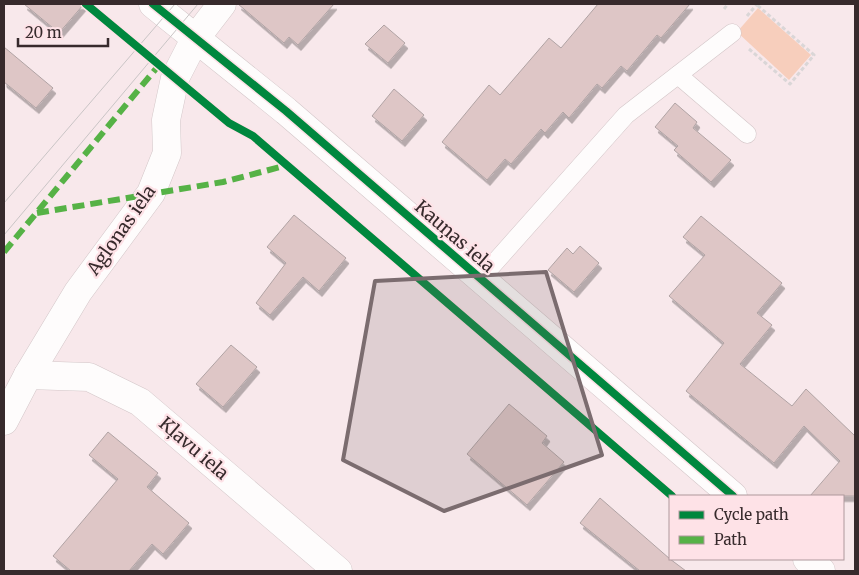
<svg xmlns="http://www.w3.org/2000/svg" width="859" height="575" font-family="Merriweather,serif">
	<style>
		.green { fill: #f7cebc }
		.building { fill: #dec6c6; stroke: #b0a3a4; filter: url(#shadow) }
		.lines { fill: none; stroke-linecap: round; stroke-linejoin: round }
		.lane-casing { stroke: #d3c6c8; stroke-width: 19 }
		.street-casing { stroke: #d3c6c8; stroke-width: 29 }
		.secondary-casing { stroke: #d3c6c8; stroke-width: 29 }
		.path { stroke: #dad6d7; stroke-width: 3; stroke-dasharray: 4 2.5; stroke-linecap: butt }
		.lane { stroke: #fefcfc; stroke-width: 18 }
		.street { stroke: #fefcfc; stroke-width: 28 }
		.secondary { stroke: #fefcfc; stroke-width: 28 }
		.tram { stroke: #cac5c6; stroke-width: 1 }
		.quiet { stroke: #56b246; stroke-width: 6; stroke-dasharray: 12 6; stroke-linecap: butt }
		.cycleway-casing { stroke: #fee2e7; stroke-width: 11 }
		.cycleway { stroke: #00873e; stroke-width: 8 }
		.marked { fill: #7b6c6f; fill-opacity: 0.2; stroke: #7b6c6f; stroke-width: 4; stroke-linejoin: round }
		.labels { text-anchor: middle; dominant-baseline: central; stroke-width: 4.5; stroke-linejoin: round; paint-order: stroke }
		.street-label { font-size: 18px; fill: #372a2c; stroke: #fee2e7 }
	</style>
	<defs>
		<filter id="shadow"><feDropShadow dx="3" dy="5.5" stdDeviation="0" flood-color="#0004"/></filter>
	</defs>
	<rect width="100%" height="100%" fill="#f8e8eb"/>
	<path class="green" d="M758,8L811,55L789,80L737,32Z"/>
	<g class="building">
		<path d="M24,4H84L59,33Z"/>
		<path d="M238,4H334L298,45L289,37L284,43Z"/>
		<path d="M598,4H690L661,38L657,35L627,71L621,66L602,88L597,84L569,118L563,112L545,133L541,129L511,164L505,159L487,180L442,142L489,85L500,95L549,38L561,48Z"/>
		<path d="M384,25L405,43L388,63L365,44Z"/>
		<path d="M4,47L53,88L36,108L4,82Z"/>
		<path d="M394,89L424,115L402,141L372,116Z"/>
		<path d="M675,103L697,122L693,128L731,160L711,182L674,150L678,146L655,127Z"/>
		<path d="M294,215L346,258L319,291L303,277L270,315L256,303L286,263L267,247Z"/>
		<path d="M701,216L782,283L757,313L772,325L740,364L792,406L806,389L855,436V496H810L840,461L804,426L774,463L686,391L724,343L669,296L705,255L683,237Z"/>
		<path d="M580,246L599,263L574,292L548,270L567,248L573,254Z"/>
		<path d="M231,345L257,367L223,407L196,384Z"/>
		<path d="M509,404L547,436L542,443L564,462L527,505L467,454Z"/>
		<path d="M108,432L158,473L147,487L189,523L163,554L152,544L129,571H71L53,556L118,479L89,455Z"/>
		<path d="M600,498L670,559L686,571H640L580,523Z"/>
	</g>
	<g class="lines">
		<defs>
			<g id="lane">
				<path d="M678,75L747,134"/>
				<path d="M481,278L626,115L732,33"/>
			</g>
			<g id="street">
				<path d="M28,375L89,377L140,402L338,571"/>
				<path d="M4,421L28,375L78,292L151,193L167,153L166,120L175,78L195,39L222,4"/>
			</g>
			<g id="secondary">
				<path d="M153,4L286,111L733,496"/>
				<path d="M807,559L821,571"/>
			</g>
		</defs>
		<use href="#lane" class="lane-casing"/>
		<use href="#street" class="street-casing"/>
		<use href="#secondary" class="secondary-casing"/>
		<g class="path">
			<path d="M724,9L728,4"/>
			<path d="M747,16L757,4"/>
			<path d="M749,49L790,84L814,55L756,4"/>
		</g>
		<use href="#lane" class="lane"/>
		<use href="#street" class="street"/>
		<use href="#secondary" class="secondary"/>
		<g class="tram">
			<path d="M4,203L175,4"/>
			<path d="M4,235L198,4"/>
		</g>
		<g class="quiet">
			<path d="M37,213L223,182L288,165"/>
			<path d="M4,252L159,65"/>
		</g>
		<defs>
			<g id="cycleway">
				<path d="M86,4L229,123L253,136L672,496"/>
				<path d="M153,4L286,111L733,496"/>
			</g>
		</defs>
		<use href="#cycleway" class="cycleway-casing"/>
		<use href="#cycleway" class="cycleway"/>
	</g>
	<path class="marked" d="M546,272L602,455L444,511L343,460L375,281Z"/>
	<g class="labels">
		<g class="street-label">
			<text transform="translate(121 230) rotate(-55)">Aglonas iela</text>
			<text transform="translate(455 236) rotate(41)">Kauņas iela</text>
			<text transform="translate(194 448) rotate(41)">Kļavu iela</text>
		</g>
	</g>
	<rect width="859" height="575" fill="none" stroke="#372a2c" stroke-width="10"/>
	<rect x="669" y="495" width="175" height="65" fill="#fee2e7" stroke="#ae989c"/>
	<rect x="679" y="511" width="25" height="8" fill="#00873e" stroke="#ae989c"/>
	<text x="714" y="520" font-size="15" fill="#372a2c">Cycle path</text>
	<rect x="679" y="536" width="25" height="8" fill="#56b246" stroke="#ae989c"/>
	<text x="714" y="545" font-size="15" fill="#372a2c">Path</text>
	<path d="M18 38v8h90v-8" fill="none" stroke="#372a2c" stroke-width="2.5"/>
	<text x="25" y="38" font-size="15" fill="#372a2c" stroke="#fee2e7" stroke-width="4" paint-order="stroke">20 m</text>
</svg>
